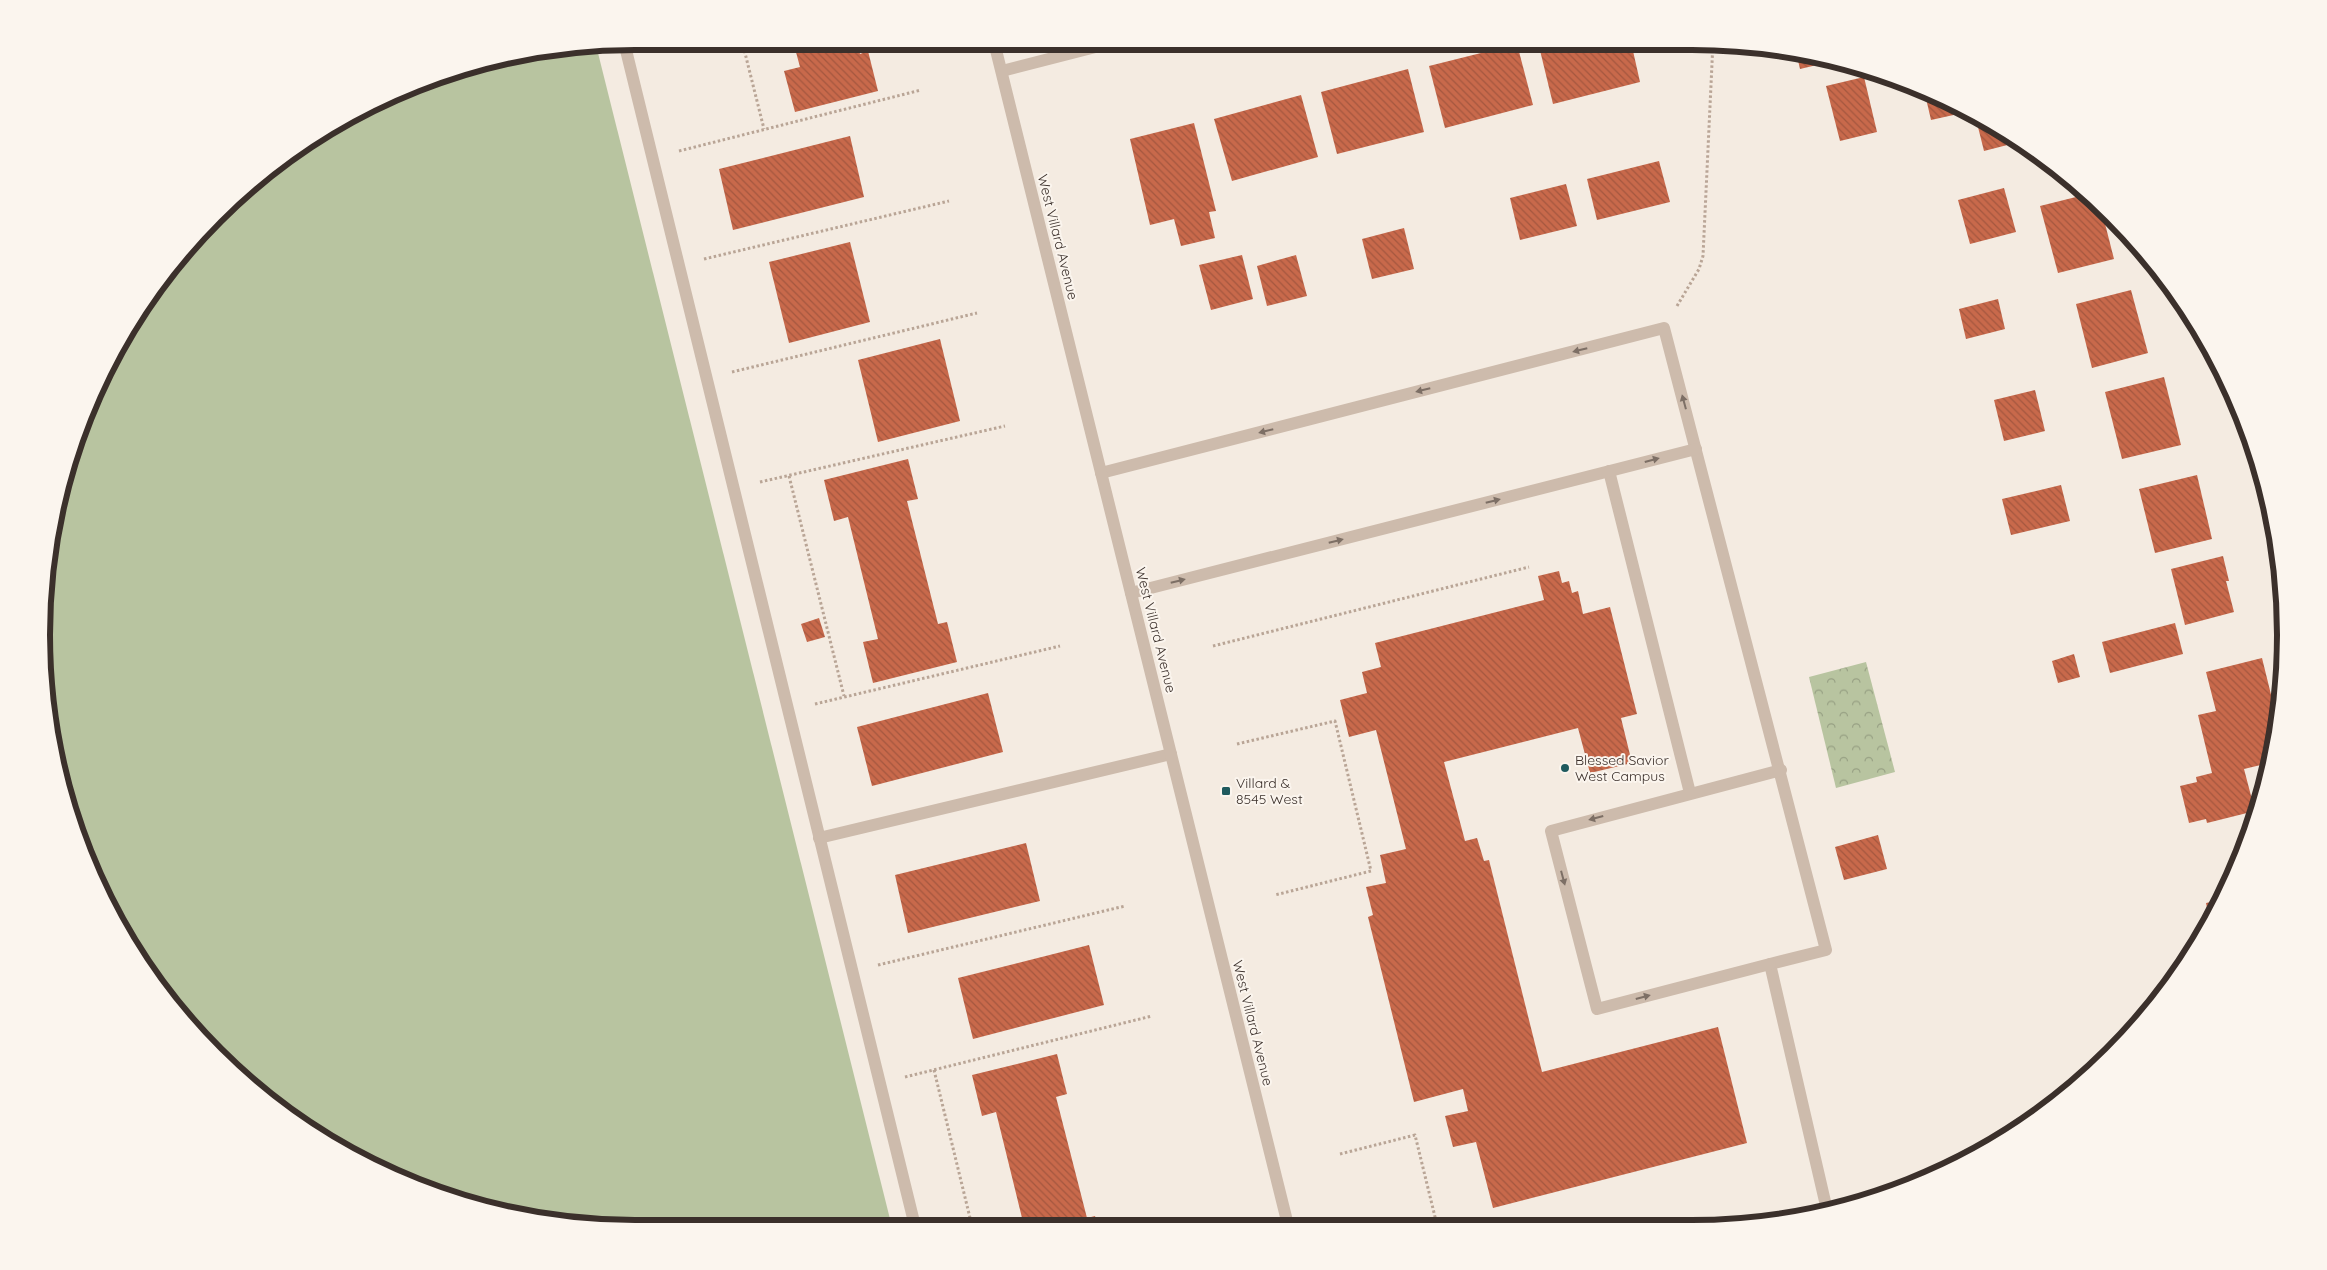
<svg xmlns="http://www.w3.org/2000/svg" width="2327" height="1270" font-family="Quicksand,sans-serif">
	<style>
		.grass { fill: #b8c4a0 }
		.forest { fill: url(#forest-crowns) }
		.building { fill: url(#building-back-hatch) }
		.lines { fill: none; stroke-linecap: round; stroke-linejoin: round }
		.path { stroke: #b9a596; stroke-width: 3; stroke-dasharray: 2.5 2.5; stroke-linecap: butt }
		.service { stroke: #cdbbac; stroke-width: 12 }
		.minor { stroke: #cdbbac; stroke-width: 12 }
		.tertiary { stroke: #cdbbac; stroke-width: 12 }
		.oneway { fill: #7d6f65 }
		.poi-dot { fill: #1f5a5e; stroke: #fbf5ee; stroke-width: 2 }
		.labels { text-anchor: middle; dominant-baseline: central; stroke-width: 4; stroke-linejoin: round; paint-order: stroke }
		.street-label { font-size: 14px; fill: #3b302b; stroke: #fbf5ee }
		.poi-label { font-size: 14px; fill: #3b302b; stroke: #fbf5ee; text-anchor: start }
		.rim { fill: none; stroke: #3b302b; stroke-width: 6 }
	</style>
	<defs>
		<pattern id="forest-crowns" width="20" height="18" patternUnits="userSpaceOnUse" patternTransform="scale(1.25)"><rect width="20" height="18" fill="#b8c4a0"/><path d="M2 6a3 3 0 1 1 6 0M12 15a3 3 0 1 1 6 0" fill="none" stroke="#97a083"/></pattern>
		<pattern id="building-back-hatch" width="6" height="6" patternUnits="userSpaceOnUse" patternTransform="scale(1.25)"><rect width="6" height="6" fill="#c8694b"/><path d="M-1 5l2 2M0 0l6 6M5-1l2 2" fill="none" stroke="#a4573f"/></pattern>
	</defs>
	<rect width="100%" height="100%" fill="#f4ebe1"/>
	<path class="grass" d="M596,45L892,1227H596L481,1208L338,1149L273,1106L189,1027L141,965L87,862L61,788L43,674V596L61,482L87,408L141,305L189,243L273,164L338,121L444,73L519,53Z"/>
	<path class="forest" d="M1866,662L1895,772L1836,788L1809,677Z"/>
	<g class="building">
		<path d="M793,41L857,42L860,54L868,51L878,91L795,112L784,71L800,67Z"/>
		<path d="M1538,42H1631L1640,82L1553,104Z"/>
		<path d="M1517,44L1533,105L1445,128L1429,66Z"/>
		<path d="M1783,51L1838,60L1800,69L1797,56L1785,60Z"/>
		<path d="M1408,69L1424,132L1337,154L1321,92Z"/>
		<path d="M1864,77L1877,132L1840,141L1826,86Z"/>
		<path d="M1925,94L1967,112L1931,120Z"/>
		<path d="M1301,95L1318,157L1232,181L1214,119Z"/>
		<path d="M1975,115L1989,121L2019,142L1984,151Z"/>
		<path d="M1194,123L1216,211L1209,212L1215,238L1181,246L1174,219L1150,225L1130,139Z"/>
		<path d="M850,136L864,197L733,230L719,169Z"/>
		<path d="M1659,161L1670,202L1597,220L1587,179Z"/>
		<path d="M1566,184L1577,226L1520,240L1510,198Z"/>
		<path d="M2004,188L2016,232L1970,244L1958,200Z"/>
		<path d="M2088,194L2101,208L2114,259L2058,273L2040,206Z"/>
		<path d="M1404,228L1414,269L1372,279L1362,239Z"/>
		<path d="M850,242L870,322L789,343L769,262Z"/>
		<path d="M1242,255L1253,299L1211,310L1199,265Z"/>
		<path d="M1296,255L1307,296L1267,306L1257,266Z"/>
		<path d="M2131,290L2148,353L2092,368L2076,304Z"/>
		<path d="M1998,299L2005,329L1966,339L1959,309Z"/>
		<path d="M940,339L960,421L878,442L858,360Z"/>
		<path d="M2164,377L2181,445L2122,459L2105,392Z"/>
		<path d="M2035,390L2045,431L2004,441L1994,400Z"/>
		<path d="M908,459L918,499L907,501L938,624L947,622L957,662L873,683L863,642L878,639L848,517L834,521L824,480Z"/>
		<path d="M2197,475L2212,539L2155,553L2139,489Z"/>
		<path d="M2061,485L2070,521L2011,535L2002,499Z"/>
		<path d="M2223,556L2229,581H2226L2234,612L2185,625L2171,569Z"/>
		<path d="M1559,571L1562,583L1569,581L1572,593L1578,591L1583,614L1610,607L1637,714L1621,718L1632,763L1590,773L1578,728L1444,762L1465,841L1477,838L1484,861L1489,860L1542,1072L1718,1027L1747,1143L1493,1208L1476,1142L1453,1147L1445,1116L1468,1111L1463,1089L1414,1102L1368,917L1373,915L1366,887L1386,883L1380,855L1406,849L1376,730L1349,737L1340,700L1367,693L1362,672L1381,667L1375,643L1544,600L1538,576Z"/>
		<path d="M819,618L825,637L807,642L801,624Z"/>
		<path d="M2175,623L2183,654L2110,673L2102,642Z"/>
		<path d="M2074,654L2080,677L2058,683L2052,661Z"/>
		<path d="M2262,658L2278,723L2269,763L2244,769L2255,811L2207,823L2206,819L2189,823L2180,786L2197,782L2196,777L2212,773L2198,715L2216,711L2206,672Z"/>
		<path d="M988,693L1003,752L872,786L857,727Z"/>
		<path d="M1878,835L1887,869L1844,880L1835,847Z"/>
		<path d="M1026,843L1040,901L908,933L895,875Z"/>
		<path d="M2221,900L2211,922H2210L2206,903Z"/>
		<path d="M1089,945L1104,1005L973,1039L958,978Z"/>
		<path d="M1057,1054L1067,1094L1056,1097L1087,1218L1095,1216L1098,1226H1024L996,1112L982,1116L972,1075Z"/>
	</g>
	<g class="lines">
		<g class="path">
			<path d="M742,41L764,129"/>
			<path d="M679,151L921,90"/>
			<path d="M704,259L949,201"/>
			<path d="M1677,306L1699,269L1703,256L1713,42"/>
			<path d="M732,372L977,313"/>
			<path d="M789,476L844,696"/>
			<path d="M760,482L1005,426"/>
			<path d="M1213,646L1529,567"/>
			<path d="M815,704L1060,646"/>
			<path d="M1237,744L1335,721L1371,871L1275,895"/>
			<path d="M878,965L1125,906"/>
			<path d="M934,1070L972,1226"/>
			<path d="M905,1077L1152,1016"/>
			<path d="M1340,1154L1415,1135L1437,1225"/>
		</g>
		<g class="service">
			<path d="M624,42L915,1226"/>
			<path d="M1609,471L1690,793"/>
			<path d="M1101,473L1664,328L1826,950L1770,964L1827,1210"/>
			<path d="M1131,593L1696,449"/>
			<path d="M819,838L1171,754"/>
			<path d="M1770,964L1597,1009L1551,831L1781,770"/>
		</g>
		<path class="minor" d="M1002,71L1115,42"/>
		<path class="tertiary" d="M994,42L1288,1225"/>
	</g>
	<defs><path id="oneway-solid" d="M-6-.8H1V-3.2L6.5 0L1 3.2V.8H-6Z" transform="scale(1.25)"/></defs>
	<g class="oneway">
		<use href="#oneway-solid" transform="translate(1580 350) rotate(166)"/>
		<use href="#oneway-solid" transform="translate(1423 390) rotate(166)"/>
		<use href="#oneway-solid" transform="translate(1684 402) rotate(-105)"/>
		<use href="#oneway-solid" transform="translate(1266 431) rotate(166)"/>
		<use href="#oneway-solid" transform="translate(1652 460) rotate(-15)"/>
		<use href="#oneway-solid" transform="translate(1493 501) rotate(-14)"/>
		<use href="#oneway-solid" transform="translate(1336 541) rotate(-14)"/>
		<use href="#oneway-solid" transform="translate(1178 581) rotate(-14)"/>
		<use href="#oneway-solid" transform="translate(1596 818) rotate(165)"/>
		<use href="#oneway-solid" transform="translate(1563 878) rotate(75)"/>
		<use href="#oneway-solid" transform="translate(1643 997) rotate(-15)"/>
	</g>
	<g class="poi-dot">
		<circle cx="1565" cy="768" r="5"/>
		<rect x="1221" y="786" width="10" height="10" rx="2.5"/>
	</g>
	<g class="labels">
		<g class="street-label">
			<text transform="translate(1058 237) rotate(76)">West Villard Avenue</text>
			<text transform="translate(1156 630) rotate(76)">West Villard Avenue</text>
			<text transform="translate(1253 1023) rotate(76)">West Villard Avenue</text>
		</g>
		<g class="poi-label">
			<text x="1575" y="760">Blessed Savior<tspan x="1575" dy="16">West Campus</tspan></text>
			<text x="1236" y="783">Villard &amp;<tspan x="1236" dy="16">8545 West</tspan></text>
		</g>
	</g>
	<path d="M0 0H2327V1270H0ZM635 50H1692A585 585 0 0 1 2277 635V635A585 585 0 0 1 1692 1220H635A585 585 0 0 1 50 635V635A585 585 0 0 1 635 50Z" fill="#fbf5ee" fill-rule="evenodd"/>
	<path class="rim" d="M635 50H1692A585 585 0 0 1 2277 635V635A585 585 0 0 1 1692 1220H635A585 585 0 0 1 50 635V635A585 585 0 0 1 635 50Z"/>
</svg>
